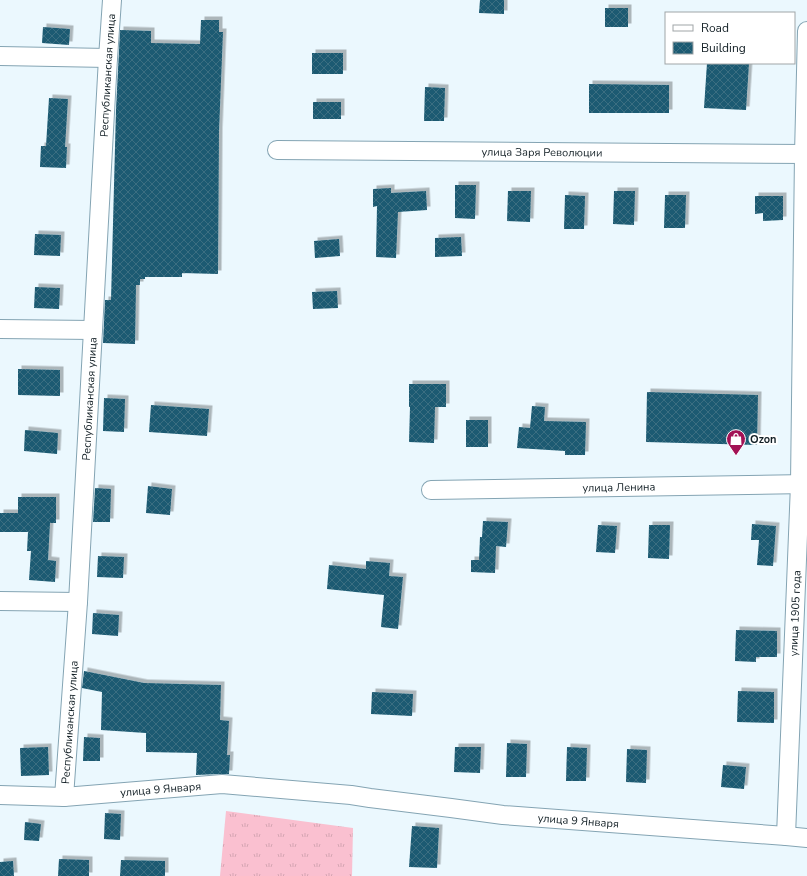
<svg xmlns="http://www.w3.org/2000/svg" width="807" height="876" font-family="'Nunito Sans',sans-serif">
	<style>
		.grass { fill: url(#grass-tufts) }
		.building { fill: url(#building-cross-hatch); filter: url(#shadow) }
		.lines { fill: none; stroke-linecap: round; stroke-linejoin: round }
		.minor-casing { stroke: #84a4b3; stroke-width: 20 }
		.minor { stroke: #fff; stroke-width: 18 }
		.labels { text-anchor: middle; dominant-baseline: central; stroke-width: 4; stroke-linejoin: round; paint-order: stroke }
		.street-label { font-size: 11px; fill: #111e24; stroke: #fff }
		.poi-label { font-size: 11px; font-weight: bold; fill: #111e24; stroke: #fff; text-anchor: start }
	</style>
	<defs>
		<pattern id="grass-tufts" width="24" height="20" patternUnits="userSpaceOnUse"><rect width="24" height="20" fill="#fac0d0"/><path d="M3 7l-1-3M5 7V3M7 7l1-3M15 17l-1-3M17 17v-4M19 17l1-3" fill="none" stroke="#d5a5b2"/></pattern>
		<pattern id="building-cross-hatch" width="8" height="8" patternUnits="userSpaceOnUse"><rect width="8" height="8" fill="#1b5a72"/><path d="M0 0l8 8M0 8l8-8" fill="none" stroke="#3a6e81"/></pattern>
		<filter id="shadow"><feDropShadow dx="3.5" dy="-3.5" stdDeviation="0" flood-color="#0004"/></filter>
	</defs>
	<rect width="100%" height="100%" fill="#ebf8fe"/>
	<path class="grass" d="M226,811L353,828L352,876H220Z"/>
	<g class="building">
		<path d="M480,0H504V14L479,13Z"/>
		<rect x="605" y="8" width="23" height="19"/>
		<path d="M201,20H219V32H223L219,131L218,274L182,273V277H145V279H140V285H136L135,344L103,343L105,300H111L116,109L120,30L151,31V43L200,44Z"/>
		<path d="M43,27L70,29L69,45L42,43Z"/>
		<rect x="312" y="53" width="31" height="21"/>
		<path d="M707,63H749L746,110L704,108Z"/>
		<path d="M589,84L669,85V113H589Z"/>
		<path d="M425,87L445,88L444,121H424Z"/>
		<path d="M49,98L68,99L65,147H67L66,168L40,167L41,146H46Z"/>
		<rect x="313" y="102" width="28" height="17"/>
		<path d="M455,185H476L475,219L455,218Z"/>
		<path d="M391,188V193L426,191L427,210L398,212L396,258L376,257L377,206L373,207V189Z"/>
		<path d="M508,191H531L530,222L507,221Z"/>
		<path d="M614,191H635L634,225L613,224Z"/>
		<path d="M565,195L585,196L584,229H564Z"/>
		<path d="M665,195H686L685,228H664Z"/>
		<path d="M755,196H783V220L763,221V213L755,214Z"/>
		<path d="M35,234L61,235L60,256L34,255Z"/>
		<path d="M461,237L462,256L435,257V238Z"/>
		<path d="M339,239L340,256L315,258L314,241Z"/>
		<path d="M35,287L60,288L59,309L34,308Z"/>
		<path d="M337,291L338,308L313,309L312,292Z"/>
		<path d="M18,369L60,370V396L18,395Z"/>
		<path d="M409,384H446V407H435L434,443L409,442L410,407H409Z"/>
		<path d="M647,392L758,395L757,445L646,442Z"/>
		<path d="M104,398L125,399L124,432L103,431Z"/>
		<path d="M151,405L209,409L207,436L149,432Z"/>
		<path d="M532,406L545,407L544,421L586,422L585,455H565V451L517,448L519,427L530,428Z"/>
		<rect x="466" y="420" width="22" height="27"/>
		<path d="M25,430L58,433L57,454L24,451Z"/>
		<path d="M148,486L172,489L170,515L146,513Z"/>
		<path d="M95,488L111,489L110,522H93Z"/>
		<path d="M18,497H56V523H50L48,560L56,561L55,582L29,580L31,551H27L28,532H0V513H18Z"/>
		<path d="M483,521L508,522L506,547L496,546L495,573L471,572V560H479L480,537H482Z"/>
		<path d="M752,524L776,526L773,566L757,565L759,540H751Z"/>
		<path d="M598,525L617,526L615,553L596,552Z"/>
		<path d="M649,525H670L669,559L648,558Z"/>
		<path d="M98,556L124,557L123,578L97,577Z"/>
		<path d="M366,561L390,563L389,576L403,577L398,629L381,627L384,595L327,589L329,565L366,569Z"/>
		<path d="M93,613L119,615L118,636L92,634Z"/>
		<path d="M736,630L777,631V657H756V662L735,661Z"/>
		<path d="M84,671L144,683L221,685L220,720L229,721L227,755H230L229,774H221L196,775L197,753L146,752V733L101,730L102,692L82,688Z"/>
		<path d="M738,691L774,692V723L737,722Z"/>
		<path d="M372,692L413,694L412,716L371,714Z"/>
		<path d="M84,737L100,738V761H83Z"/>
		<path d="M507,743L527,744L526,777H506Z"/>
		<path d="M48,747L49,775L21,776L20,748Z"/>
		<path d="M455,747H481L480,773L454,772Z"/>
		<path d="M567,747L587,748L586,781H566Z"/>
		<path d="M627,749L647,750L646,783L626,782Z"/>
		<path d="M723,765L746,767L744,789L721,787Z"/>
		<path d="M105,813L121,814L120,840L104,839Z"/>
		<path d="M25,822L41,824L39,841L24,840Z"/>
		<path d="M412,826L439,828L437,868L409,867Z"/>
		<path d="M59,859L89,860V876H58Z"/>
		<path d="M121,860L165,861V876H120Z"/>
		<path d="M13,861L14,876H0V862Z"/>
	</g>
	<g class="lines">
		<defs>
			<g id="minor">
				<path d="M0,56L108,58"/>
				<path id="s1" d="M277,150L807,154"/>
				<path d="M0,329L93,330"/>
				<path id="s2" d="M431,490L807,484"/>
				<path d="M0,601L78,602"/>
				<path id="s3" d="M0,795L64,797L222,784L351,795L370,798L451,808L503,815L786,836L807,838"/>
				<path id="s4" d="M64,797L78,602L108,58L112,0"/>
				<path id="s5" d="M786,836L800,484L804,154L807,31"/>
			</g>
		</defs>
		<use href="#minor" class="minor-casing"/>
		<use href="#minor" class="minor"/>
	</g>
	<defs>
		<symbol id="shop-pin" viewBox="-11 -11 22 30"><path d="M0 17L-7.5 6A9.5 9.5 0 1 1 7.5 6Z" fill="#a31255" stroke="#fff"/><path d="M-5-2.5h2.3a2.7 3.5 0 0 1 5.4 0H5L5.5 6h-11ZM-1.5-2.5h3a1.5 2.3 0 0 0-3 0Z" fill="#fff"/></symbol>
	</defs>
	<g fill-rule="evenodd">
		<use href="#shop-pin" x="725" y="428" width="22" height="30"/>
	</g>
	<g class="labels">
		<g class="street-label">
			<text stroke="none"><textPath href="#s4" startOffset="723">Республиканская улица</textPath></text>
			<text stroke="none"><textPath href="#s1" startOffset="265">улица Заря Революции</textPath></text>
			<text stroke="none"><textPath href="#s4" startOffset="399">Республиканская улица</textPath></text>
			<text stroke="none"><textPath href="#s2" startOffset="188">улица Ленина</textPath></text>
			<text stroke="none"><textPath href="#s5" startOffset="223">улица 1905 года</textPath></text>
			<text stroke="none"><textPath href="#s4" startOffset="75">Республиканская улица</textPath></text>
			<text stroke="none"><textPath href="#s3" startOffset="161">улица 9 Января</textPath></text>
			<text stroke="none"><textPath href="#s3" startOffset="581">улица 9 Января</textPath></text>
		</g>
		<g class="poi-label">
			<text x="750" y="439">Ozon</text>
		</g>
	</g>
	<rect x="665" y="12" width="130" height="52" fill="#ffffff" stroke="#a0a5a7"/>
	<rect x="673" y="25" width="20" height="6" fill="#ffffff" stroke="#a0a5a7"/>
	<text x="701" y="32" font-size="12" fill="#111e24">Road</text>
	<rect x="673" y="42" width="20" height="12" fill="url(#building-cross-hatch)" stroke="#a0a5a7"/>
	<text x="701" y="52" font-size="12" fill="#111e24">Building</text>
</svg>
